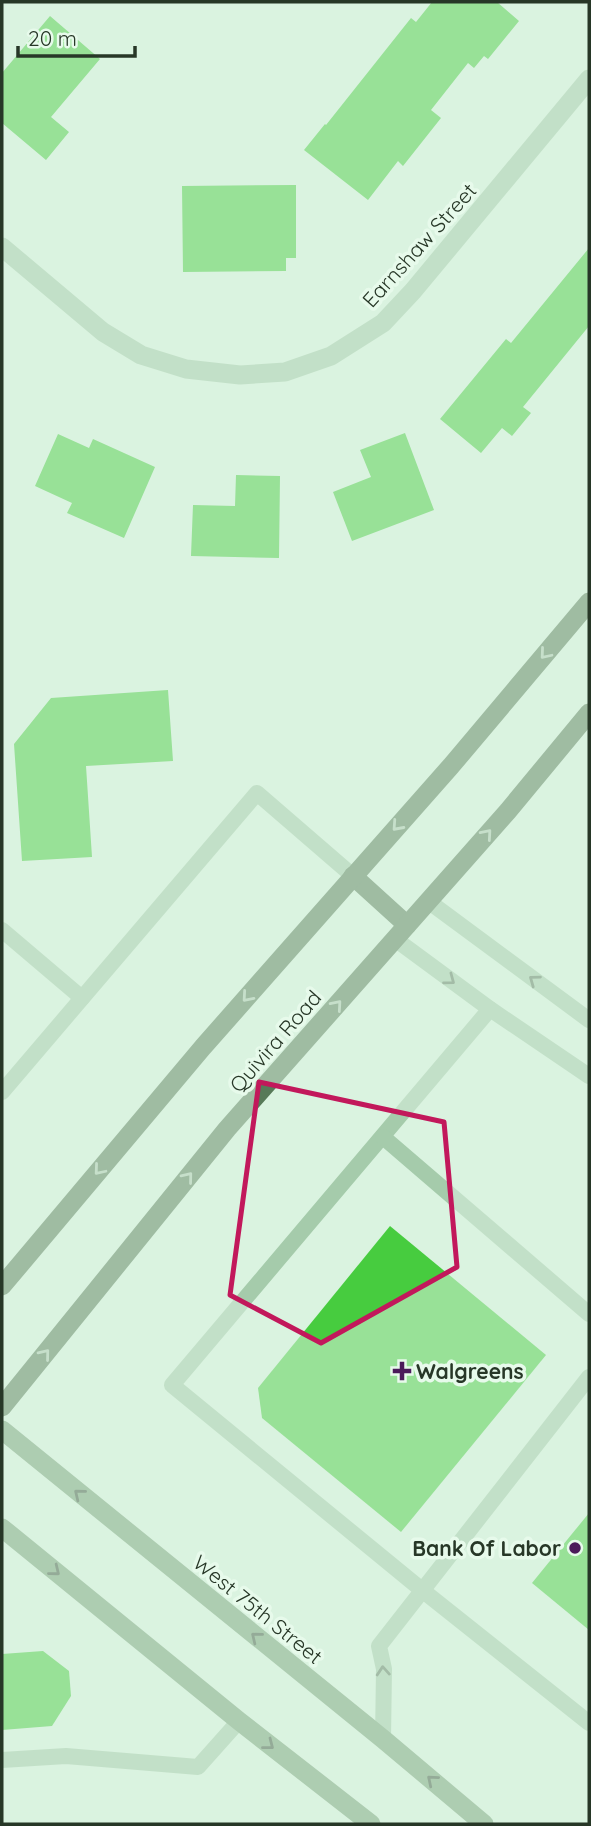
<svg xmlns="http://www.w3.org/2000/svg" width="591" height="1826" font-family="Quicksand,sans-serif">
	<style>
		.building { fill: #47cc3f }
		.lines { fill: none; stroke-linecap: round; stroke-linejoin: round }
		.service { stroke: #a5cbab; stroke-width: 16 }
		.minor { stroke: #a5cbab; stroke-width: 19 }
		.secondary { stroke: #779f79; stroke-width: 19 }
		.primary { stroke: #577a58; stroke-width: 19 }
		.oneway { stroke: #adc7b0 }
		.oneway2 { stroke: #607a62 }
		.oneway3 { stroke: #3f5640 }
		.marked { fill: none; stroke: #c2185b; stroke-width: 5; stroke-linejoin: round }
		.poi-dot { fill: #4b1a5a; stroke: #e7faeb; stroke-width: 2.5 }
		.labels { text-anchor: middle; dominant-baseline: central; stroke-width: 7; stroke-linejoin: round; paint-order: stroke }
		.street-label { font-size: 21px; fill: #273727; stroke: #e7faeb }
		.poi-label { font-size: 21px; font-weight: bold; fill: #273727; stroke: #e7faeb; text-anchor: start }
	</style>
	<rect width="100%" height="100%" fill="#daf3e0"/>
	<g class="building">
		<path d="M432,2H497L519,21L488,59L484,56L474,68L468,63L431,110L441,118L403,166L398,161L368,200L304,150L325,124L326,125L411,18L416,22Z"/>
		<path d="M50,16L100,59L51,117L69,132L46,160L2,123V73Z"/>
		<path d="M296,185V258H286V271L183,272L182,186Z"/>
		<path d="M589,248V326L523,407L531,413L512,436L502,428L481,453L440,419L506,339L511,343Z"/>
		<path d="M405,433L434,510L352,541L333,492L371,477L360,450Z"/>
		<path d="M58,434L89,448L93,439L155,467L124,538L67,513L72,503L35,486Z"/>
		<path d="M236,475L280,476L279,558L191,556L193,505L235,506Z"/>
		<path d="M168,690L173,761L86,766L92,857L22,861L14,744L51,698Z"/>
		<path d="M390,1226L546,1355L401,1532L262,1418L258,1388Z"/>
		<path d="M589,1513V1630L532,1583Z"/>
		<path d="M43,1651L69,1671L71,1696L52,1726L2,1730V1654Z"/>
	</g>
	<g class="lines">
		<g class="service">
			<path d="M428,901L589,1020"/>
			<path d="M2,930L82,998"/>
			<path d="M395,939L490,1009L589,1076"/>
			<path d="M490,1009L172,1385L422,1590L589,1723"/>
			<path d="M2,1092L257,793L353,876"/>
			<path d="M383,1137L589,1314"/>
			<path d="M383,1739L384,1669L379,1646L589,1377"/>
			<path d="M2,1760L66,1756L198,1767L239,1721"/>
		</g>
		<path class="minor" d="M2,247L103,332L141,355L186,369L240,375L285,372L331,356L383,323L413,291L589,79"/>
		<g class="secondary">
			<path d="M2,1430L383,1739L484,1824"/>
			<path d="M2,1528L239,1721L371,1824"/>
		</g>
		<g class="primary">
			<path d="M353,876L407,925"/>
			<path d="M2,1286L203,1047L451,766L589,602"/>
			<path d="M2,1407L227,1129L508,811L589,713"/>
		</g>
	</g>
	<defs><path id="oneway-chevron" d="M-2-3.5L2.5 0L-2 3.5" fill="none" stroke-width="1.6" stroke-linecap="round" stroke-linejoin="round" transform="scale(1.75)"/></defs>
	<g class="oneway">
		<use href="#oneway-chevron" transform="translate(545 654) rotate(130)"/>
		<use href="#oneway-chevron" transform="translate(397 826) rotate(132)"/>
		<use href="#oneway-chevron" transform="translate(487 834) rotate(-49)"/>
		<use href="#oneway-chevron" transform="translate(247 997) rotate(131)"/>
		<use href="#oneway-chevron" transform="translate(337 1005) rotate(-49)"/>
		<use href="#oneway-chevron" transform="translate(99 1170) rotate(130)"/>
		<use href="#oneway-chevron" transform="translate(188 1177) rotate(-51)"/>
		<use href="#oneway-chevron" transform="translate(45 1354) rotate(-51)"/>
	</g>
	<g class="oneway2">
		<use href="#oneway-chevron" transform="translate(450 980) rotate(37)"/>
		<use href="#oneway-chevron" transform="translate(534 980) rotate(-144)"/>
		<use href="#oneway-chevron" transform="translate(383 1671) rotate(-94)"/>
	</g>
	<g class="oneway3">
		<use href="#oneway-chevron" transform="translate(79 1494) rotate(-141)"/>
		<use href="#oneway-chevron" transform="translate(55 1571) rotate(39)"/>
		<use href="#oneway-chevron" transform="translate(256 1637) rotate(-141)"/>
		<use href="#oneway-chevron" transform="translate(269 1745) rotate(38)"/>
		<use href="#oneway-chevron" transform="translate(432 1780) rotate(-140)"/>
	</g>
	<path d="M0 0H591V1826H0ZM259,1082L444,1122L457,1267L321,1343L230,1295Z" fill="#daf3e0" fill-opacity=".55" fill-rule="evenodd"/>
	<path class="marked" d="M259,1082L444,1122L457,1267L321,1343L230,1295Z"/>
	<g class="poi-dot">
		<path d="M398.5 1360.5h7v7h7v7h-7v7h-7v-7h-7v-7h7z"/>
		<circle cx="575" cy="1548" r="7"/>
	</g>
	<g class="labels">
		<g class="street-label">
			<text transform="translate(419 245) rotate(-48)">Earnshaw Street</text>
			<text transform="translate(275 1041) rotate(-49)">Quivira Road</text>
			<text transform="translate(258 1609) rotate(39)">West 75th Street</text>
		</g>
		<g class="poi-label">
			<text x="416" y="1371">Walgreens</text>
			<text x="561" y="1548" text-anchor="end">Bank Of Labor</text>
		</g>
	</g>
	<rect width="591" height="1826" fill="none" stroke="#273727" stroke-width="7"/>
	<path d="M18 46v10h117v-10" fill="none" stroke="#273727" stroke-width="3.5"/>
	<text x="28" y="46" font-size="21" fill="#273727" stroke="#e7faeb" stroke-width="5" paint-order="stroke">20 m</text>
</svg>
